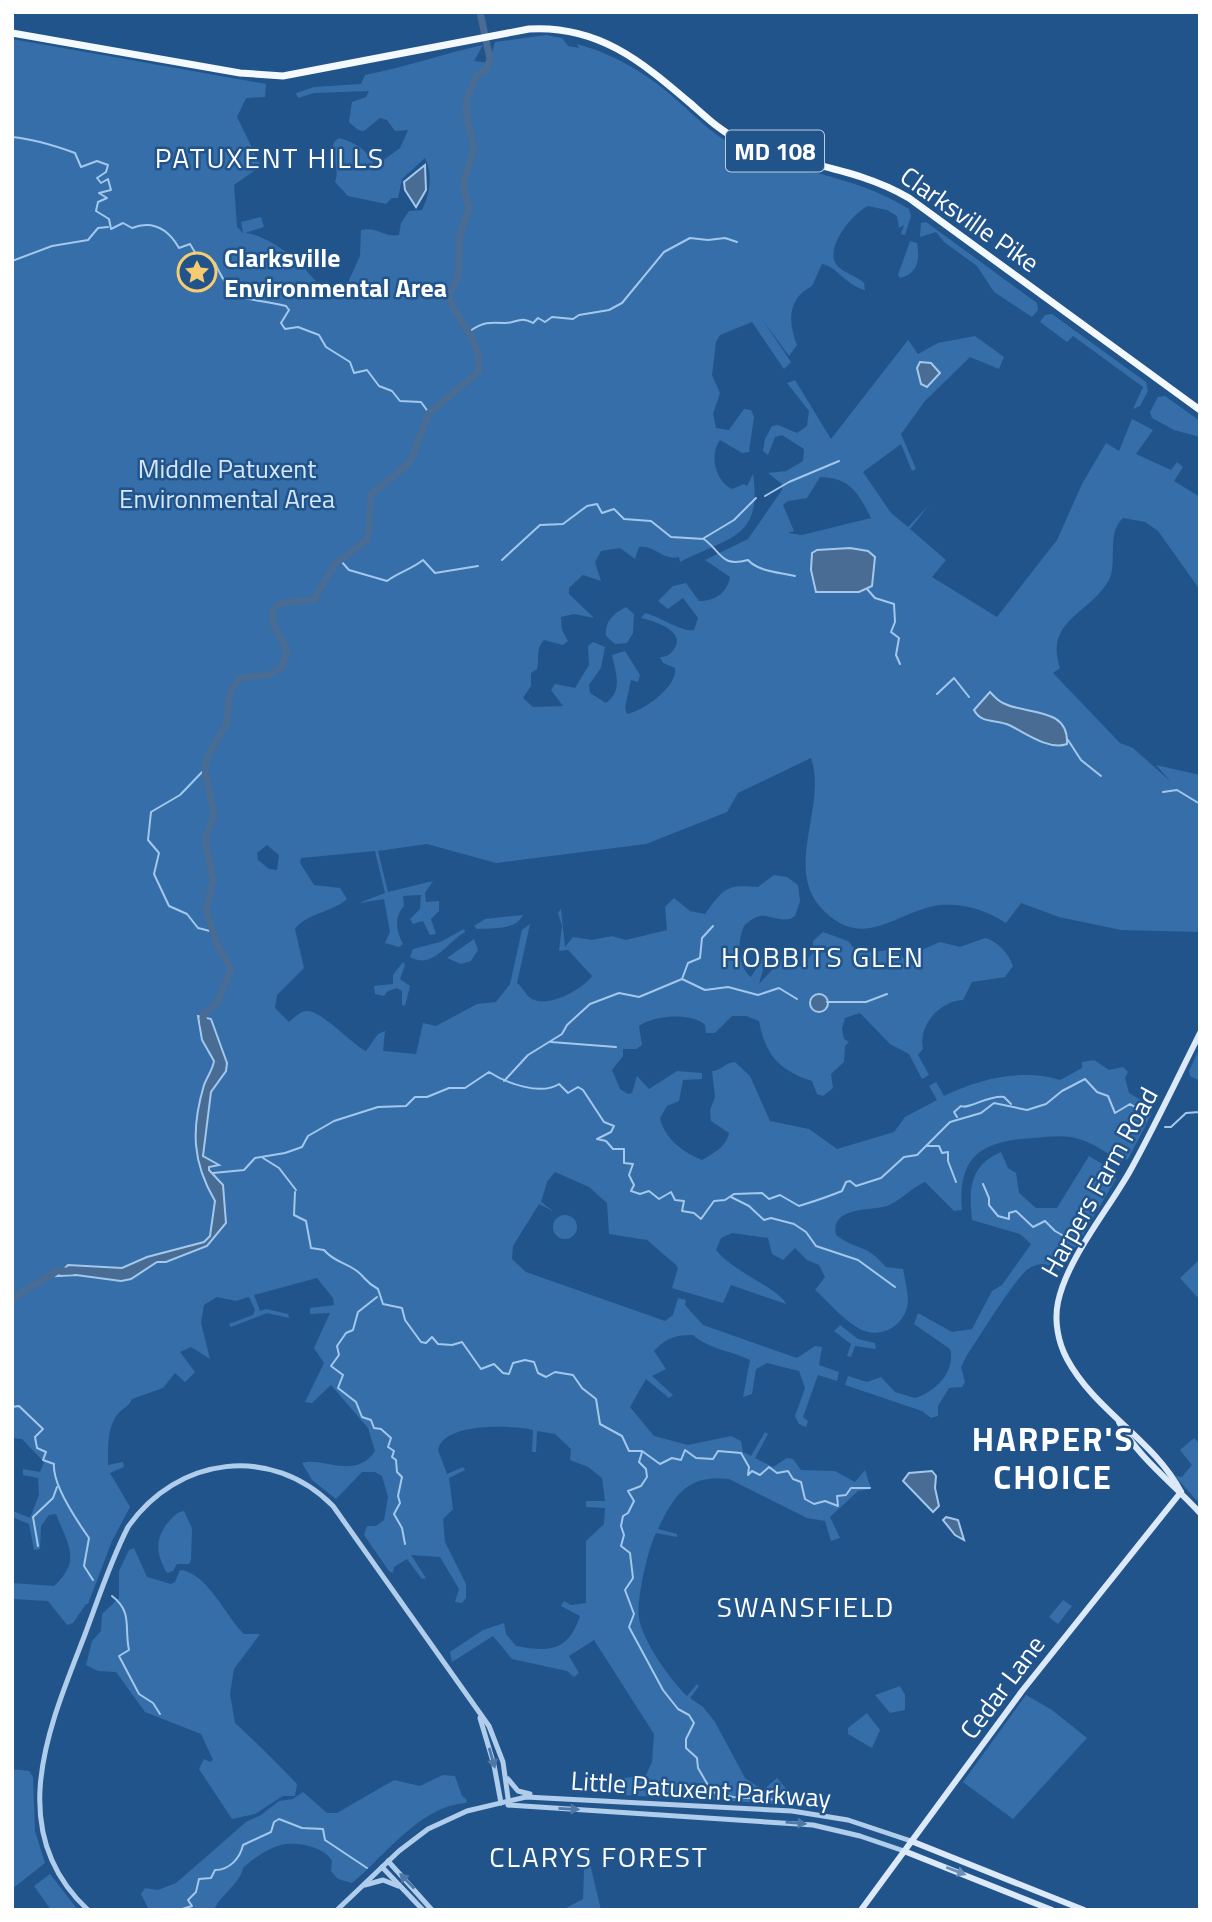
<svg xmlns="http://www.w3.org/2000/svg" width="1212" height="1922" font-family="'Titillium Web',sans-serif">
	<style>
		.green { fill: #356ea9; fill-rule: evenodd }
		.water { fill: #486c94; stroke: #a3c8ec; stroke-width: 2 }
		.lines { fill: none; stroke-linecap: round; stroke-linejoin: round }
		.stream { stroke: #a3c8ec; stroke-width: 2 }
		.river { stroke: #486c94; stroke-width: 7 }
		.tertiary { stroke: #b0cdeb; stroke-width: 5 }
		.secondary { stroke: #dbe9f9; stroke-width: 6 }
		.primary { stroke: #f4f9fe; stroke-width: 7 }
		.oneway { fill: #4d78a8 }
		.oneway2 { fill: #6c90b8 }
		.labels { text-anchor: middle; dominant-baseline: central; stroke-width: 5; stroke-linejoin: round; paint-order: stroke }
		.shield { fill: #22548c; stroke: #bdccdc; stroke-width: 2 }
		.shield-label { font-size: 24px; font-weight: bold; fill: #fff }
		.street-label { font-size: 26px; fill: #fff; stroke: #22548c }
		.poi-label { font-size: 26px; font-weight: bold; fill: #fff; stroke: #22548c; text-anchor: start }
		.park-label { font-size: 26px; fill: #d4e6f8; stroke: #22548c }
		.neighbourhood-label { font-size: 28px; letter-spacing: 2px; fill: #fff; stroke: #22548c }
		.district-label { font-size: 33px; font-weight: bold; letter-spacing: 2px; fill: #fff; stroke: #22548c }
	</style>
	<rect width="100%" height="100%" fill="#22548c"/>
	<g class="green">
		<path d="M546,35L562,38L568,46L579,48L577,44C617,55 649,75 679,102C696,117 713,135 734,145C791,172 856,175 909,209L911,216L905,235L901,234L904,225L899,228L897,216L887,210L868,206C853,213 825,247 836,264C842,273 856,275 864,283L865,290C845,285 838,267 822,264L812,286C787,299 788,322 797,345L789,356L762,319L791,362L784,369L752,322L720,335L716,342L712,375L720,393L713,414L716,428L729,430L744,409L751,410L754,417L749,452L742,453L720,440C709,455 715,481 732,489L744,484L747,486L753,474C763,539 728,537 680,562L679,557C662,561 656,545 639,547L635,559L620,548L601,551L595,562L601,581L583,575L569,588V594L594,618L574,614L561,617L562,630L568,641L563,645L544,640C535,650 540,658 537,669L531,673V686L523,698L533,707L563,706L551,690L555,684L575,688L589,665L588,646L593,642L605,647L601,668L589,685L590,693L606,703C623,691 616,673 612,655L625,651L640,675L638,682L631,680L625,708L627,714C643,711 678,687 675,668L663,663L660,657C667,657 670,655 674,649C687,631 654,621 641,618L645,613C659,616 683,633 694,630L698,618L683,598L668,609L658,601L673,586L686,583L699,601C715,601 727,593 730,577L705,560L748,539L782,490V484L768,473L786,471L803,461L804,449L782,435L775,437L768,455L763,451L765,439L772,426L778,425L797,433L807,426L809,411L787,383L795,380L831,439L908,340L918,354L938,343L975,336L1004,357L999,369L970,357L925,401L901,434L916,469L912,471L901,444L863,472L891,513L908,527L930,504L910,529L946,560L932,577L997,617L1057,540L1082,484L1106,443L1119,451L1132,419L1153,430L1136,454L1171,470L1177,462L1183,467L1174,481L1200,497V590L1158,531L1145,522L1123,518C1106,533 1118,562 1109,580C1089,615 1044,620 1060,668L1053,673L1120,743L1133,748L1170,781L1156,765L1200,775V932L1121,930L1059,917L1021,903L1006,923C986,910 964,903 940,905C898,910 866,951 825,912C781,871 828,807 811,758L738,793L727,812L646,844L496,863L427,844L378,851L388,892L433,881L425,893L426,902L439,901V911L431,919L436,934L430,935L423,921L413,924L410,919L420,909L421,895L403,896L404,906C394,917 396,931 403,944L399,947L385,943L390,932L384,899L359,903L385,893L375,851L301,858L300,863L314,885L340,888L347,899C333,912 305,914 295,929L304,968L277,995L275,1008L289,1022C294,1018 300,1011 307,1011C321,1010 354,1046 366,1051L378,1034L385,1031L383,1051L416,1054L423,1023L436,1026L477,1004L496,1002L510,984L522,930L530,924L517,983C523,987 525,995 532,999C548,1008 582,990 592,976L568,950L559,951L562,926L558,913L561,909L565,947L573,937L592,940L612,936L626,940L667,930L665,907L674,898L690,911L705,914C724,888 726,884 758,887L774,875L787,877L798,885L800,901L795,916L790,919C768,922 765,906 744,926C737,942 737,966 751,977L765,954L767,956L759,984L782,959L800,967L813,953V941L823,932L848,941L857,952L883,951L895,947L907,963L913,965L915,953L940,942L960,947L985,938C999,942 1008,953 1013,966L1005,977L972,982L963,1000C939,1001 918,1026 923,1049L918,1055L929,1075L922,1079L909,1054L890,1044L860,1013L845,1018L842,1029L844,1039L849,1042L845,1046L844,1062L831,1074L833,1088L823,1096L817,1094L812,1081C779,1071 765,1054 759,1021L746,1016H732L715,1033H706L705,1025C693,1012 653,1015 639,1026L642,1045L636,1049H623V1056L612,1070L620,1089L628,1094L632,1093L637,1076L649,1089L677,1071L702,1073V1079L683,1080L679,1101L667,1106L660,1118C664,1138 684,1153 702,1160C714,1153 726,1147 729,1133L711,1121L710,1110L715,1097L712,1071C721,1071 724,1063 735,1062L750,1076L770,1121L809,1129L837,1149L894,1132L905,1117L937,1100L929,1086L936,1082L944,1096C978,1079 1023,1068 1060,1080L1082,1068V1062L1094,1060L1109,1070L1123,1067L1128,1072L1125,1078L1129,1093L1151,1106L1148,1111L1152,1113L1128,1159L1120,1161C1108,1154 1095,1144 1082,1140C1066,1134 1049,1137 1033,1138C983,1141 957,1155 962,1210L954,1211L925,1182C911,1188 900,1201 887,1206C871,1211 830,1206 836,1235C857,1251 866,1243 886,1267L903,1269C905,1280 908,1291 908,1302C906,1325 881,1340 860,1329C843,1320 829,1302 815,1290L825,1277L819,1265L807,1260L795,1248L783,1260L772,1254L768,1238L732,1233L721,1238L716,1250C732,1271 781,1290 786,1304L731,1285L723,1303L672,1288L678,1268L676,1265L647,1240L609,1234L607,1203L589,1187L555,1172L547,1182L541,1202L553,1211L539,1204L513,1246L512,1259L526,1272L665,1321L673,1315L678,1298L686,1300L685,1305L703,1325L797,1358L815,1346L822,1347L819,1365L839,1372L837,1381L818,1375L803,1417L808,1421L806,1427L799,1424L795,1416L805,1388L799,1371L767,1363L756,1369L752,1394L743,1397L750,1360C730,1350 710,1350 693,1335C675,1335 666,1338 654,1351L666,1369L652,1376L673,1395L669,1398L646,1379L630,1407L654,1436L688,1445L731,1436L741,1441L743,1452L751,1456L765,1432L768,1434L755,1458L773,1467L787,1458L793,1459L801,1470L835,1471L855,1482L865,1470L871,1489L858,1491L830,1517L840,1538L831,1541L825,1521L807,1518L729,1479C687,1474 674,1496 658,1529L677,1534V1537L656,1533C648,1548 636,1601 639,1618C642,1640 671,1681 687,1696L697,1684L699,1686L690,1698L703,1707L715,1722L745,1778L763,1790L777,1778L787,1790V1802L784,1804L621,1795L617,1790V1779L646,1775L652,1762L654,1734L594,1640L569,1656L579,1673L574,1677L567,1671L512,1659L493,1636L452,1662L450,1652L483,1630L504,1623L506,1634L516,1646C549,1652 568,1652 580,1616L561,1606L564,1601L571,1605L586,1603V1541L604,1524L605,1508L586,1507V1501H605L602,1478L588,1467L570,1460L571,1449L555,1434L537,1431L536,1452H532L533,1430C513,1425 443,1422 438,1450L447,1474L463,1467L465,1470L449,1478L453,1509L443,1519L445,1542L466,1584V1598L462,1603L455,1602L459,1589L440,1557L411,1555L426,1578L422,1579L407,1559L394,1567L393,1573L389,1571L364,1535L367,1526H376L384,1520L388,1497L382,1476L375,1472H362L336,1499L312,1480L302,1463C322,1456 355,1481 375,1451L368,1428L331,1385L312,1403L305,1402L324,1363L314,1348L330,1313L310,1314V1308L334,1305L333,1298L317,1278L254,1295L260,1311L266,1309L288,1314L289,1318L267,1313L231,1327L229,1324L253,1315L255,1310L249,1297L236,1301L217,1297L204,1305L201,1323L210,1359L191,1347L180,1352L195,1372L185,1382L175,1373L163,1388L132,1399C128,1408 122,1408 117,1415C107,1428 108,1449 108,1465L123,1462L124,1467L110,1473L130,1507L112,1541L88,1604H86L73,1623L67,1625L48,1601L12,1599V1583L54,1586C82,1560 68,1545 56,1514L49,1515L41,1526L40,1549L34,1550L29,1524L12,1517L13,1511L30,1518L39,1495L38,1478L23,1475V1469L40,1472L44,1462L22,1439L12,1438V39L266,84L265,97L246,98L237,117L261,166L234,185L237,227L243,233L241,222L261,217L264,227L245,233C262,234 285,250 298,262C311,273 317,289 336,292L344,291L360,256L361,230C379,226 383,238 399,235L401,223L409,211L422,210C430,194 433,175 425,158L402,179L398,198H392L386,204L348,196L335,182C341,165 329,156 334,142L339,138C358,144 366,149 375,166L400,148L408,130L395,131L387,120L380,118L364,131L358,130L349,122L352,102L366,97L369,91L314,93L298,98L296,93L314,87L361,84L365,75C406,67 443,54 483,45L474,61L489,63L495,42ZM820,477C850,478 858,492 871,518L802,535L788,533L794,531L783,505L788,501L807,498ZM267,845L279,855L277,870L269,869L258,860L257,853Z"/>
		<path d="M926,222L1037,303L1038,310L1032,317L994,292L977,266L944,242L936,232L920,237L921,223Z"/>
		<path d="M910,241L917,243C920,260 918,273 900,278L898,275Z"/>
		<path d="M1052,314L1146,382L1148,391L1140,406L1133,409L1143,387L1073,336L1067,342L1040,322L1045,315Z"/>
		<path d="M1165,396L1200,421V437L1174,430L1152,418L1150,412L1158,397Z"/>
		<path d="M626,607L634,614L633,633L627,643L615,644L606,636C604,622 614,613 626,607Z"/>
		<path d="M523,915C516,930 494,928 477,929L474,926L485,919Z"/>
		<path d="M464,929L465,932C447,942 433,970 410,957L413,949L440,942Z"/>
		<path d="M474,939L478,950L471,961L461,964L447,958Z"/>
		<path d="M403,962L405,965L400,979L410,986L405,1006L402,1005V991L397,988L388,991L384,996L375,994L374,986L393,984V975Z"/>
		<path d="M1200,1048V1081L1190,1076L1189,1071Z"/>
		<path d="M1001,1152L1008,1168L1016,1173L1019,1193L1036,1208H1057L1089,1156L1114,1171L1116,1179L1063,1268L1059,1270C1051,1264 1038,1261 1028,1269C1013,1281 980,1336 967,1355L961,1367L965,1382L962,1387L949,1388L938,1406V1416L931,1418L922,1411L845,1385L848,1376L867,1382L881,1377L895,1392L915,1398C935,1392 956,1372 950,1349L914,1324L918,1313L952,1332L972,1329L992,1291L1002,1285L1031,1244L1020,1234L972,1220C969,1189 969,1166 1001,1152Z"/>
		<circle cx="565" cy="1227" r="12"/>
		<path d="M1200,1259V1295L1197,1297L1180,1278Z"/>
		<path d="M840,1325L858,1339L875,1343L876,1349L855,1346L851,1357L847,1356L851,1344L834,1331Z"/>
		<path d="M1194,1438L1200,1444V1504L1175,1476L1182,1477L1192,1465L1180,1450Z"/>
		<path d="M184,1511L192,1528L191,1560L189,1564H177L173,1571L167,1573C155,1553 155,1537 170,1520C175,1515 177,1512 184,1511Z"/>
		<path d="M134,1548L147,1577L171,1584L175,1582L180,1570C207,1572 226,1617 244,1634H260L234,1669L230,1694L235,1723C257,1743 277,1763 297,1784L295,1796H283L255,1814L232,1819L199,1769L204,1759L210,1762L213,1760L201,1734L145,1712L116,1672L98,1671L86,1665L92,1641L101,1631L102,1614L119,1598V1571L129,1550Z"/>
		<path d="M1063,1600L1072,1606L1058,1624L1049,1617Z"/>
		<path d="M900,1686L905,1695V1710L890,1713L875,1695Z"/>
		<path d="M1026,1695L1052,1710L1087,1738L1013,1819L963,1782Z"/>
		<path d="M867,1713L880,1730L872,1748L848,1734V1728Z"/>
		<path d="M12,1769L29,1771L33,1777L35,1831L45,1863L12,1889Z"/>
		<path d="M443,1775L455,1776L462,1796L467,1800L466,1803C421,1805 384,1857 352,1883L338,1879L331,1871L332,1861C325,1847 296,1841 281,1845C268,1848 253,1859 243,1868C240,1884 221,1894 214,1910H149L141,1894L145,1888L158,1890L176,1883L246,1822L261,1815L279,1801L293,1799L303,1792L327,1813H337L394,1780L420,1786Z"/>
		<path d="M585,1843L601,1910H562L583,1899Z"/>
		<path d="M50,1874L78,1910H51L34,1886Z"/>
	</g>
	<g class="water">
		<path d="M425,165L426,190L416,207L405,190L404,182Z"/>
		<path d="M920,362L931,363L940,373L927,387L921,384L917,368Z"/>
		<path d="M850,548L868,551L875,557L872,586L859,592H816L811,570L812,553L817,550Z"/>
		<path d="M990,692C994,696 998,701 1003,703C1025,715 1069,706 1067,744C1049,751 1024,732 1009,725C996,719 981,724 974,710Z"/>
		<circle cx="819" cy="1003" r="9"/>
		<path d="M198,1016L211,1019L227,1063L226,1071L211,1092L203,1156L219,1165L209,1167V1170L223,1185L226,1223L207,1246L166,1262H157L131,1279L121,1281L76,1275L57,1276L68,1265L122,1268L147,1257L204,1242L210,1236L215,1201C192,1162 191,1129 204,1085C207,1077 213,1069 214,1061L202,1040Z"/>
		<path d="M932,1471L936,1476L935,1488L939,1506L933,1512L903,1481L909,1473Z"/>
		<path d="M946,1517L958,1520L964,1540L955,1535L943,1520Z"/>
	</g>
	<g class="lines">
		<g class="stream">
			<path d="M12,137C33,139 56,146 75,153L81,167L97,161L108,165L106,172L97,178L101,183L108,179L111,190L99,193L107,198L98,202L96,211L109,219L111,229L123,223L132,228C153,220 168,229 179,248L190,244L196,254L215,263C235,308 245,295 286,306L289,310L281,323L285,329L298,327L319,335L326,347L350,362L354,373L367,370L379,386L392,391L400,401L421,402L429,413"/>
			<path d="M12,261L52,246L88,240L98,228L108,227"/>
			<path d="M470,331C483,322 490,322 504,323C516,324 519,315 533,323L538,318L545,322L552,317L573,319L579,315L609,310L622,303L664,252L690,238L708,240L725,238L737,242"/>
			<path d="M765,496L789,482L839,461"/>
			<path d="M704,538L734,520L756,498"/>
			<path d="M340,560L349,570L387,581C399,572 412,569 423,560L435,573L478,566"/>
			<path d="M502,560L540,525L563,524L587,506L597,504L602,513L614,509L624,519L651,521L671,537L704,539C723,554 721,567 748,560C759,572 779,572 795,576"/>
			<path d="M867,589L875,598L894,604L895,622L891,632L899,638L896,655L900,664"/>
			<path d="M937,694L954,678L969,697"/>
			<path d="M1068,740L1081,760L1101,776"/>
			<path d="M205,769L180,795L151,812L148,840L159,853L154,874L169,906L187,914L198,928L214,932"/>
			<path d="M1163,792L1177,790L1200,804"/>
			<path d="M682,979L688,963L700,958L702,938L713,926"/>
			<path d="M827,1002H866L887,994"/>
			<path d="M551,1042L616,1047"/>
			<path d="M504,1081L528,1055L562,1034L567,1025L590,1004L619,993L639,997L682,979L705,990L728,987L758,995L779,988L797,999"/>
			<path d="M957,1117L954,1112L961,1106C968,1110 988,1095 1004,1097L1011,1104"/>
			<path d="M1165,1127H1171L1186,1113L1200,1112"/>
			<path d="M926,1146H939L942,1153L948,1152V1161L956,1182"/>
			<path d="M263,1158L279,1168L296,1190"/>
			<path d="M213,1173L244,1170L255,1158L285,1153L302,1147L308,1136L334,1121L378,1107L406,1106L415,1097H427L449,1088H465L489,1072C506,1083 541,1096 559,1084L568,1093L578,1087L583,1090L604,1122L614,1126L611,1132L597,1139L606,1141L613,1149H624V1163L633,1164L629,1175L634,1185L631,1191L640,1194L649,1191L659,1199L671,1192L675,1200L684,1201L682,1211L694,1213L701,1219L714,1201L725,1200L734,1194L762,1193L769,1199L780,1195L799,1206C815,1201 825,1198 842,1191L846,1182L850,1181L856,1186L881,1178L904,1157L917,1155L950,1122L981,1113L994,1103L1027,1110L1046,1104L1062,1091L1085,1079L1097,1092L1108,1096L1115,1113L1130,1104L1148,1115"/>
			<path d="M983,1184L989,1198V1205L998,1216L1009,1219V1213L1016,1211L1033,1227L1045,1221L1055,1231L1076,1243"/>
			<path d="M295,1192L294,1215L306,1221L311,1248L324,1250C334,1262 345,1262 357,1271C366,1278 365,1282 378,1289L383,1304L402,1308L405,1320L421,1342L426,1343L432,1337L438,1344L452,1345L462,1342L481,1369L494,1364L503,1373L509,1374L513,1363L525,1360L534,1362L538,1373L546,1377L555,1372L573,1375L582,1388L596,1399L600,1424L622,1436L629,1451H642L660,1464L672,1458L681,1460L685,1450L696,1458L713,1459L718,1451L741,1453L749,1467L748,1475L752,1471L760,1475L769,1467L777,1473L788,1471L793,1479L801,1482L805,1499L814,1504L825,1501L838,1506L837,1496L846,1495L851,1488H870"/>
			<path d="M731,1197L749,1206L764,1220L771,1218L794,1224L806,1232L816,1246L858,1260L895,1287"/>
			<path d="M377,1297L358,1312L353,1330L346,1333L337,1346L339,1355L331,1366L343,1375L338,1388L356,1402L362,1417L371,1420L374,1428L381,1429L391,1438L388,1447L394,1451L392,1457L396,1460L397,1472L402,1477L398,1496L400,1503L394,1514L402,1528L405,1544"/>
			<path d="M12,1407L19,1406L43,1429L35,1437L37,1448L46,1452L43,1460L54,1464C52,1485 77,1521 89,1538L84,1566L93,1580"/>
			<path d="M642,1452L639,1462L646,1469L647,1477L641,1486L628,1491L634,1501L628,1513L623,1516L621,1526L624,1535L621,1546L630,1553L633,1578L625,1590L634,1614L629,1627L663,1690L678,1709L689,1715L694,1723L686,1739V1748L697,1758L698,1768L712,1792L733,1797L782,1800"/>
			<path d="M38,1546L33,1517L53,1498L57,1487"/>
			<path d="M112,1596C133,1612 124,1627 129,1650L119,1656L139,1694L153,1703L160,1714"/>
			<path d="M179,1910L192,1906L188,1900L196,1892L199,1879L211,1878L215,1870C230,1870 240,1858 243,1845L271,1832L274,1822L279,1819L302,1828L323,1829L325,1840L367,1868"/>
		</g>
		<g class="river">
			<path d="M204,1025L203,1014L217,1003L231,969L218,947L206,910L213,881L205,839L214,816L205,769L207,757L226,725L230,692L240,678L269,675L282,667L287,650L273,624V609L282,603L314,600L335,564L368,539L371,495L410,462L429,413L478,372C484,339 455,323 449,295L458,278L460,234L469,209L463,184L474,148L466,114V101L477,75L486,70L490,59L480,12"/>
			<path d="M12,1299L57,1271H72"/>
		</g>
		<g class="tertiary">
			<path d="M480,1718L494,1765L501,1803"/>
			<path d="M508,1779L518,1791L530,1794"/>
			<path d="M508,1805L813,1825L860,1836L904,1851"/>
			<path d="M388,1861L432,1910"/>
			<path d="M382,1867L423,1910"/>
			<path d="M365,1885L383,1880L398,1886"/>
			<path d="M88,1910C3,1831 49,1727 84,1637C98,1600 110,1562 128,1527C177,1456 272,1444 333,1506L489,1726L503,1762L509,1805"/>
			<path d="M337,1910L399,1851L428,1829L467,1811L526,1797L792,1811L848,1820L911,1841"/>
		</g>
		<g class="secondary">
			<path d="M1119,1422C1138,1458 1173,1483 1200,1513"/>
			<path d="M1181,1492C1154,1440 1095,1411 1067,1359C1058,1342 1054,1321 1058,1302C1067,1259 1108,1210 1130,1171C1155,1126 1177,1079 1200,1033"/>
			<path d="M911,1841L1084,1910"/>
			<path d="M904,1851L1052,1910"/>
			<path d="M861,1910L1022,1691L1181,1492"/>
		</g>
		<path class="primary" d="M12,33L240,73L283,76L529,29C598,25 641,61 690,103C705,116 719,130 737,139C791,165 853,165 909,198L1200,410"/>
	</g>
	<defs><path id="oneway-solid" d="M-6-.8H1V-3.2L6.5 0L1 3.2V.8H-6Z" transform="scale(1.75)"/></defs>
	<g class="oneway">
		<use href="#oneway-solid" transform="translate(492 1758) rotate(74)"/>
		<use href="#oneway-solid" transform="translate(569 1809) rotate(3)"/>
		<use href="#oneway-solid" transform="translate(796 1823) rotate(5)"/>
		<use href="#oneway-solid" transform="translate(407 1881) rotate(-134)"/>
	</g>
	<use class="oneway2" href="#oneway-solid" transform="translate(956 1871) rotate(21)"/>
	<defs>
		<symbol id="sight-ring" viewBox="-11 -11 22 22"><circle r="9.5" fill="#22548c" stroke="#f7cc71" stroke-width="1.5"/><path d="M0-6L1.8-2.2L6-1.7L2.9 1.2L3.7 5.4L0 3.3L-3.7 5.4L-2.9 1.2L-6-1.7L-1.8-2.2Z" fill="#f7cc71"/></symbol>
	</defs>
	<g fill-rule="evenodd">
		<use href="#sight-ring" x="175" y="250" width="44" height="44"/>
	</g>
	<g class="labels">
		<rect class="shield" x="726" y="130.5" width="98" height="41" rx="5"/>
		<g class="shield-label">
			<text x="775" y="151">MD 108</text>
		</g>
		<g class="street-label">
			<text transform="translate(970 219) rotate(35)">Clarksville Pike</text>
			<text transform="translate(1099 1182) rotate(-61)">Harpers Farm Road</text>
			<text transform="translate(1002 1687) rotate(-53)">Cedar Lane</text>
			<text transform="translate(701 1789) rotate(4)">Little Patuxent Parkway</text>
		</g>
		<g class="poi-label">
			<text x="224" y="257">Clarksville<tspan x="224" dy="30">Environmental Area</tspan></text>
		</g>
		<g class="park-label">
			<text x="227" y="468">Middle Patuxent<tspan x="227" dy="30">Environmental Area</tspan></text>
		</g>
		<g class="neighbourhood-label">
			<text x="270" y="157">PATUXENT HILLS</text>
			<text x="823" y="956">HOBBITS GLEN</text>
			<text x="806" y="1606">SWANSFIELD</text>
			<text x="599" y="1856">CLARYS FOREST</text>
		</g>
		<g class="district-label">
			<text x="1053" y="1439">HARPER'S<tspan x="1053" dy="38">CHOICE</tspan></text>
		</g>
	</g>
	<rect width="1212" height="1922" fill="none" stroke="#ffffff" stroke-width="28"/>
</svg>
